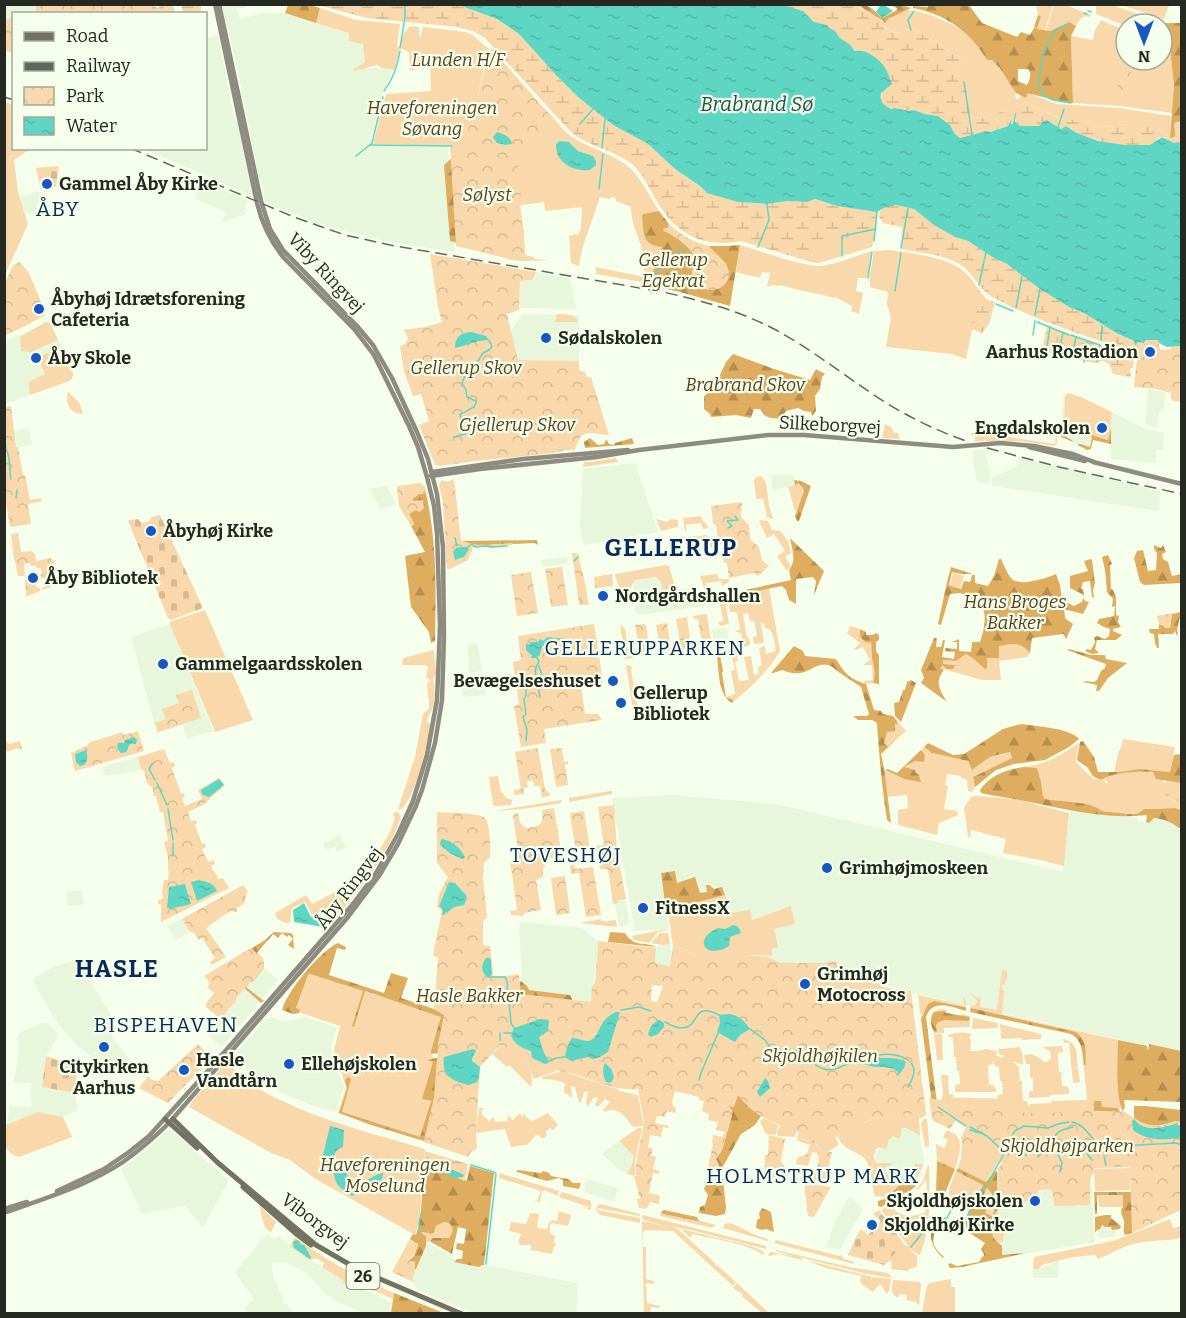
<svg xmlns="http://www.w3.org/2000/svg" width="1186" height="1318" font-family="Bitter,serif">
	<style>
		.built { fill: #e8f6db }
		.green { fill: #f9d9ab }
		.forest { fill: url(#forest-firs); fill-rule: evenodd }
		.wetland { fill: url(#wetland-marsh) }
		.cemetery { fill: url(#cemetery-stones) }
		.park { fill: url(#park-crowns); fill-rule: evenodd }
		.water { fill: url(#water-ripples) }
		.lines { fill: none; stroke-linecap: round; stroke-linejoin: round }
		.stream { stroke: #5fd6c3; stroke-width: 1.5 }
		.secondary { stroke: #8e8c80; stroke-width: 4.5 }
		.primary { stroke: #747363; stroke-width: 5 }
		.rail { stroke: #62675d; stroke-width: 1.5; stroke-dasharray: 12 6; stroke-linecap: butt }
		.poi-dot { fill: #1657c2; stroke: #f5ffeb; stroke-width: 2 }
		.labels { text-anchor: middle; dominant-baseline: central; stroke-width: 4.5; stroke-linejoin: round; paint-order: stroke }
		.shield { fill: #f5ffeb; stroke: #64695e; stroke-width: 1.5 }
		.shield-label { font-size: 16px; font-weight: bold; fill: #262922 }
		.park-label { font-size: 18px; font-style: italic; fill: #574120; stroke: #f5ffeb }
		.poi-label { font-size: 18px; font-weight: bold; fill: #262922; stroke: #f5ffeb; text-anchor: start }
		.street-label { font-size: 18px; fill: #262922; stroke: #f5ffeb }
		.water-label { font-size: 20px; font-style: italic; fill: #21544c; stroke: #f5ffeb }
		.neighbourhood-label { font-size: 20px; letter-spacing: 1.5px; fill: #09285b; stroke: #f5ffeb }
		.quarter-label { font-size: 21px; letter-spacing: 1.5px; fill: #09285b; stroke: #f5ffeb }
		.district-label { font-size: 24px; font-weight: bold; letter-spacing: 1.5px; fill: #09285b; stroke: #f5ffeb }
	</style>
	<defs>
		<pattern id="forest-firs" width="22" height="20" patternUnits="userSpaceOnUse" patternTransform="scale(1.5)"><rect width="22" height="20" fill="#dfad60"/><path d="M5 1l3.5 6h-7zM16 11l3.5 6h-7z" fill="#b58d4f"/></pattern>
		<pattern id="wetland-marsh" width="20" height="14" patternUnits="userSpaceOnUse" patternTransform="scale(1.5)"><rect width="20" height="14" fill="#f9d9ab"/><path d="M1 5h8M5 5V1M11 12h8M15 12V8" fill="none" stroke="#d5ba93"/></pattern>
		<pattern id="cemetery-stones" width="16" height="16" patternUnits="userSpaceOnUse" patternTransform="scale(1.5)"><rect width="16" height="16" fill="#f9d9ab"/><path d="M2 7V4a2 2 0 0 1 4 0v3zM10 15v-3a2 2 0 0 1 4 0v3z" fill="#d5ba93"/></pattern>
		<pattern id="park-crowns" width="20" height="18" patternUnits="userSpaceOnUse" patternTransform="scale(1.5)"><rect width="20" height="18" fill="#f9d9ab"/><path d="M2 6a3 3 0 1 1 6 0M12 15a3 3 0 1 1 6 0" fill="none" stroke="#d5ba93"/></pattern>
		<pattern id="water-ripples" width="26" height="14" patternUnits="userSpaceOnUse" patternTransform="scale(1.5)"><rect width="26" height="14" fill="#5fd6c3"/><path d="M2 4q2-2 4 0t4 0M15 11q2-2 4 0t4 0" fill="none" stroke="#52b8a7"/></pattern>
	</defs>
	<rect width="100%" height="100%" fill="#f5ffeb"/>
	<g class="built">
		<path d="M4,5H36V9L34,13L14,14L13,18L5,19Z"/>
		<path d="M222,5H247V7L237,9L240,19L262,13H285L349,33V41L367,40L368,68H381L393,70L383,92L369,144L418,147L448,146L454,252L384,241L344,231L317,223L264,202L263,188L259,179L239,77Z"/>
		<path d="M218,36L234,117L238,124L254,197L145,149L206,148V39Z"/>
		<path d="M194,177L248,200L245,209L246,214L221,223L226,212L195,199L199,188L190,185Z"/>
		<path d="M39,191L41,198L34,211L31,214L28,212L25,213L20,197Z"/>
		<path d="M536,272L570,278L574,299L577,309L519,308L520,281L534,280Z"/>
		<path d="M121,287L127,296L116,303L110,294Z"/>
		<path d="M522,314L579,315V361L518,360L511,331Z"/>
		<path d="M49,320L74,374L71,381L5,404L4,342L35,328Z"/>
		<path d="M1148,389L1165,392L1164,409H1160L1157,428L1145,425Z"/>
		<path d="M1068,393L1081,397L1146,429L1164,433L1163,450H1156V463L1111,459V444L1093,440L1091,449L1087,450L1069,440L1063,439L1061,437L1063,397Z"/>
		<path d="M29,428L32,444L17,447L14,431Z"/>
		<path d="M985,448L991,480L987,484L979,482L976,479L972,451Z"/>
		<path d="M1019,458L1160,491L1159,511L992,486V477L1016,467Z"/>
		<path d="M634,463L636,465L658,532L585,545L583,543L580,524L583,469Z"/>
		<path d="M771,475H794V484L773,491Z"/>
		<path d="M387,486L396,504L380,509L370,489Z"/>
		<path d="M564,557H567V563L543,567L542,560Z"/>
		<path d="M656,577L661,582L663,596L672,595L676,590L698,587L703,606L639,615L635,612L633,582L634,580Z"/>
		<path d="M170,624L213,731L187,739L183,725L157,733L131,637Z"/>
		<path d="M727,628L731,650L716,653L712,630Z"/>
		<path d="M476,644L478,646L482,671L469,673L468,645Z"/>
		<path d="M460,681H469V684L474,683V687H485L486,695L463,697Z"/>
		<path d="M138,757L141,770L105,776L102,767Z"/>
		<path d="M673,795L777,804L1063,872L1070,809L1137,818L1138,821L1149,823L1154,819L1170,822L1179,829L1182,828L1181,1052L1148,1043L1147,1046L913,993L836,969L780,963L769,957L772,956L774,928L795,924L791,906L752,920L730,913L725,895L667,910L669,929L635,931L612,798Z"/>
		<path d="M340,835L346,847L337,852L335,847L326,850L323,844Z"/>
		<path d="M82,890L84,905L68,906L66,892Z"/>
		<path d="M625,899L629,922L624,927H619L615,903H617V900Z"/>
		<path d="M182,919L190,932L176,940L167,926Z"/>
		<path d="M520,922L582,928L597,941L598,945L591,1002L521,994L520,983L522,973L519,932Z"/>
		<path d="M670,944L672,956L670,966L655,963L657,946Z"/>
		<path d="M82,958L86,961L89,978L109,1012L111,1018L112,1038L132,1062L118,1076L79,1047L61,1028L45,1003L34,982V978L44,972L55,966Z"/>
		<path d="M264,968L278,980L222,1047L208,1035L236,1002L237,997L251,981L254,982Z"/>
		<path d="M270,1017L285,1022L305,1017L337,1027L332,1044L331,1050L344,1087L336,1112L314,1106L289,1096L266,1085L233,1057L266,1019Z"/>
		<path d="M41,1023H47L52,1027L59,1035L46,1056L42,1087L75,1093L77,1110L63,1117L38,1112L6,1125L10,1107H31L32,1104L31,1100V1083H14L18,1055V1036L21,1032Z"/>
		<path d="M919,1128L924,1162L920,1177L912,1188L884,1201L882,1200L878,1193L873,1165L878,1150L881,1144L899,1129Z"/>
		<path d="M169,1129L229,1180L203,1228L185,1206L142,1214L121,1169L150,1147Z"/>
		<path d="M618,1141L634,1156L631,1168L627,1173L619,1170L602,1154Z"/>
		<path d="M1002,1163L1051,1181L1091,1180L1095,1242L993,1259L1001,1247L965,1220L995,1170Z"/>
		<path d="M586,1179L618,1188L614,1201L584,1192Z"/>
		<path d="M849,1197H851L863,1209L840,1249L826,1247L834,1224Z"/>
		<path d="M1102,1225L1112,1227V1229H1115L1116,1236L1099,1239L1097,1230Z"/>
		<path d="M266,1235L276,1239L278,1236L309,1259L332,1274L392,1303L391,1313H364L353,1309L335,1301L326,1294L310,1277L298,1268L286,1263L275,1262H272L273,1276L279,1290L285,1300L282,1302L284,1305L286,1303L293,1313H248L244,1308L254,1299L235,1272Z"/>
		<path d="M428,1243L452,1256L455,1261L487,1265L577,1283L578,1284L576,1313H473L417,1290L413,1282V1276Z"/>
		<path d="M1058,1261V1278H1033V1269H1039Z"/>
	</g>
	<g class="green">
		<path d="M1036,5H1053L1045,30L1037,29L1041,16L1038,15Z"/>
		<path d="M1054,5H1066L1091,15L1090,17C1081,15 1080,20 1076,26L1069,22L1050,31L1046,30Z"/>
		<path d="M1096,5H1112L1166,23L1167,42L1162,40V24H1126V26L1096,14Z"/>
		<path d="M1121,5H1169L1164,19Z"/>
		<path d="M320,8L356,20L400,24L397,46L399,47L404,33L410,26L419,27L420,39L423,27L465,32L471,34L489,49L465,146L373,144L386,94L431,91L430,56L423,54V57C419,61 417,66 413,71L410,70L409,52L400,48L395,70L381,68L377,65L354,71V69L365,62L363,44L349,41V33L316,23Z"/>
		<path d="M904,10C924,10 955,23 970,37C977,43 982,51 987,60C989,60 991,60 992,60C1000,64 1012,86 1016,93L1015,96L1017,99H1019L1020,95L1026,97L1028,93L1057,104L1119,108L1171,116L1170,137L1176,123L1181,121V139L1169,138L1159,129L1140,135L1127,124L1093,127L1085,120H1062L1046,112L1024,103C1016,106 1014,115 1014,124H1011L1010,122L1009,126H1007L1009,109L983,118L971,117C965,102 971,90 957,79V72L963,60L915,29C895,33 890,36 878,18L888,19Z"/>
		<path d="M1101,20L1126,31V60H1162V47L1170,49L1174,85L1172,113L1120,106L1073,103L1071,36L1093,40L1094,32Z"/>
		<path d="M5,102L13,105L14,148L30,149L14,160L18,192L28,224L5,275Z"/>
		<path d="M539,104C552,113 559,128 572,137C590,149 615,154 630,168C642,180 650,197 659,211L649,214L646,213L663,247L651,276L649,285L647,283L596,274V267L644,277C644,266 645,257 641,246C637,233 631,222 631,207L616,201V198L611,197L610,199L600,197L582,249L579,266L571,263L569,236L579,234L581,227L582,207L545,211L544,202L522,205V202L520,205L524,232L525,255L534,257L535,259L550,260L521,261L507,259L505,256L514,149Z"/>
		<path d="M877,212L876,229L872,247L819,263L811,262L815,240Z"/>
		<path d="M740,245C758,250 806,268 822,266C839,263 856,256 872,251L868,278H858L856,291L863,293L859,314L851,311L852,306L835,297L834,298C816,293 797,290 779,285L777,286L772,285L767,287L770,273L762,272L760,278L736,272Z"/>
		<path d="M889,250C910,253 946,257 962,270C970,276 975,284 980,292L966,359L952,354L886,347L891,317L887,304L888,292L870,287V275L874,251Z"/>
		<path d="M557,314C565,314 576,314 578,322H555Z"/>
		<path d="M46,322L50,323L58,340L31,352L21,351L20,337Z"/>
		<path d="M62,347L73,374L71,380L30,395L29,382L45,374L41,364L42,363L40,356Z"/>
		<path d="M1068,393L1081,397L1112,412L1109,439L1095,436L1065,422L1064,423L1065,396Z"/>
		<path d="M885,424L892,428L894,433H898L900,439L882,438Z"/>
		<path d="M990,432L996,435L1055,444L1056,435H1057V444L1054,446L1019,441H986L985,439L984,441H974L976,436L971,435V433Z"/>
		<path d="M616,458L618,462L583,467L584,462H590Z"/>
		<path d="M761,476L766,482L769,506L773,518L771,519L767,517L763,499H756L754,481L756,477Z"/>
		<path d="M799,483C808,493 800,499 797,510L795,511L788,487Z"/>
		<path d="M701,516L702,520L706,523L709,528L703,529L701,523L686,525V531H685L683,518Z"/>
		<path d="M656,519L667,522L671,519L678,520V527L661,531Z"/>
		<path d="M761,520L768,521L772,530L780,531L788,541L791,553L785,557L791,566L787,571L777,556L785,551L774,534L767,538L759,521Z"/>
		<path d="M707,535V539L712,541L715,547L709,548L706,542L692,544V550H690L689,537Z"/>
		<path d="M666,565L669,566L676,590L673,595L663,596L661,582L656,577L634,580L631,588L620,589L615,576V574Z"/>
		<path d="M953,573L964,576L960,588L950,585Z"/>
		<path d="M769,588L780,651C771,668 749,690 734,701L726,697L735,694L731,671L735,670L732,658L734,657L733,652H736L738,661L735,662L739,681L749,680L744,657L751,656L754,675L759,674L758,667L762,665L759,648L765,646L766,654L776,651C774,643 775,629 765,628L764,623H761L764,643L754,644L753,637L757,636L754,621H750L748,613L743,614L747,638H749L750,645L744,647L741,633L736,632L735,631L740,630L737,612H730L729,605H726L729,624L720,626L718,622L723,621L720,603L710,605V601Z"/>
		<path d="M205,610L253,720L215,732L169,622Z"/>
		<path d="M620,624L625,629L629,656H633L634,658L625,659Z"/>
		<path d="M850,626L860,629V637L871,642L872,646L871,656L874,662L875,677L873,683L866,684L864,683V681L873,680L872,665H863L870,660L863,647L855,650L854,649L860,643L847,633Z"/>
		<path d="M1018,644L1025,647L1030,653L1027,657L999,661L1001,680H982L940,668L943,665H955L943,664V660L956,661L966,654L974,659L987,658L998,646Z"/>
		<path d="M434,650L436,673L433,680C435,688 435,699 433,707C431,713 428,715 427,721L431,725C426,748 417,792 402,809H398L415,757L423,714L429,709V699L428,698L427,685L430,680L426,677L428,667L425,665H402L403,658Z"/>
		<path d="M629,665L632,667L631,670L638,708L633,709L626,666Z"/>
		<path d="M1123,739L1175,747L1170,772L1139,769L1114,773L1118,753L1121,747Z"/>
		<path d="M1079,743L1076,759V762L1090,776L1094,779L1104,781L1106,784L1108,781L1101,780C1114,772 1137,771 1153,772L1156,779L1165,780L1161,782L1165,783L1166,781L1181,783V791H1177L1165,795C1168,800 1176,801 1181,801V810L1175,808H1153L1144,809L1137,814L1118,813L1101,811L1076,803L1045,799L1043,796L1041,782L1024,767C1047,764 1059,756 1079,743Z"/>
		<path d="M924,747L932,753L968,761L972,770L990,757L997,756L1010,752L1012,758L973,777L975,787L972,792L968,791L967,780L961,778V776L947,774L945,785L948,786L944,809L957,811L958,815L939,823L937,835L898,825V810L908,808L907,795L887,797L884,770L904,779L903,767L925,755L921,750Z"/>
		<path d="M498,776L501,792L503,793L506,798L512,800L511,805L496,806L493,805L489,777Z"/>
		<path d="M610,791H612V794L569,802V798Z"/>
		<path d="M976,796L1015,799L1069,813L1064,866L1040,860L1003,853L1006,839L971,830L970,837H968L964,808L971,797Z"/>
		<path d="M561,800V803C539,807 517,810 495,811Z"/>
		<path d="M395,812H398L401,816C399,822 397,828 394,834C380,863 361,890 339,913L312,915L305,902L292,908L290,923C284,923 276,921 275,913L306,895L312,904L351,884L349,880L356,876L363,877L386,839L391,830L395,818L393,814Z"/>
		<path d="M725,895L730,913L750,910L752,920L791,906L795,924L774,929L778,947L772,949V956L749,955L722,976L685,949L673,947L668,909Z"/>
		<path d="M601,919L602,922L605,920L606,923L607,921L616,920L617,927L580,923Z"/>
		<path d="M666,929L667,930L658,932L649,943L634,940L632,936Z"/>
		<path d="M660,933H668L670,944L663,945L651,943Z"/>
		<path d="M1002,970L1007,971V980L1005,981V985H1002V988L1004,991L1002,1014L1118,1040L1119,1093L1121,1109L1101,1107L1094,1101L1095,1112L1051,1118L934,1108C947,1098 942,1091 941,1075H948L949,1094L954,1095L952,1098C967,1097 979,1099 994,1098L996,1100L998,1095L1003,1094L1002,1081H1000L999,1067L995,1066L993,1059V1064L988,1065L989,1085H993L996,1088V1092H955V1085L960,1084L959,1071H957L956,1057H954L953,1037H948V1035C955,1033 964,1031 971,1034V1036H969L971,1041L970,1051H978L986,1049L997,1051L996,1055L1002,1058L1004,1056L999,1054L998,1048L1000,1049L1020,1047L1023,1057V1065L1012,1061L1019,1067H1023L1019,1068L1020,1081H1022L1023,1101H1027L1028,1106H1030V1104L1050,1103L1052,1101L1087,1100L1081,1038L1069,1030L971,1008L970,1011V1007L975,1005L977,1001L968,990L976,997L981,998L980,1007L997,1010Z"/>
		<path d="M839,972L883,985L884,995L842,991Z"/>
		<path d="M310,974L442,1016L431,1052L435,1064L423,1099L431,1102L421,1140L338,1113L346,1087L334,1050L340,1026L295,1011L308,975Z"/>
		<path d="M918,995L964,1005L963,998H965L967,1006L934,1001L921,1016V1019Z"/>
		<path d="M940,1009L947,1010V1013L961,1016L962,1014L969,1016L970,1027L944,1028V1033H934L933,1030H932C930,1020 928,1012 940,1009Z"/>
		<path d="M973,1018L998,1023V1028L972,1029Z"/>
		<path d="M1000,1024L1041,1034V1039L1022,1040L1021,1038L1001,1039Z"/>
		<path d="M934,1034H942L943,1060H937Z"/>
		<path d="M1063,1039C1080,1043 1076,1054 1078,1068L1074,1069H1078L1080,1082L1073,1083L1069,1043H1064Z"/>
		<path d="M501,1045C508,1047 517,1049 523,1055C529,1062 534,1078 531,1087L509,1065L507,1067L492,1054Z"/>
		<path d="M1062,1046L1063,1052L1058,1053L1059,1072H1064L1061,1073L1062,1086H1067L1069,1089V1094L1050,1095V1097L1029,1098V1091H1033V1078H1030V1064H1026L1024,1055L1032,1054L1041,1059L1044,1062H1047L1051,1058L1050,1051L1042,1047Z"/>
		<path d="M525,1057L539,1067L556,1071L534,1079Z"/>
		<path d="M226,1063C243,1077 260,1091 280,1100C325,1122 378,1135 425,1149C424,1162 422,1175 421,1188C421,1204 421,1220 415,1235L314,1178L290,1160L271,1153L189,1107L193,1100Z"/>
		<path d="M562,1071L610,1087L618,1089L619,1091L638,1095L643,1122V1126L633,1127C626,1118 618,1105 605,1112L603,1110L610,1102L605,1099L598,1107L595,1105L598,1098L594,1097L588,1107L586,1102L588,1091L584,1092L581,1103L579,1102L575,1087L571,1086L572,1097H570L568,1094L564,1093V1087L566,1084C559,1080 550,1079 542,1079V1077Z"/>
		<path d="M479,1108H484L481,1113L489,1121L494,1117L495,1122L507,1121L508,1115L513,1120L520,1113L523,1118L522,1113L531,1121C538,1120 542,1115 548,1113L558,1125L553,1130L550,1128L546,1132L547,1135L543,1139L538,1135H536L527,1145L511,1147L505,1129L476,1133Z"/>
		<path d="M38,1112L63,1117L72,1137L19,1157C1,1151 4,1140 6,1125Z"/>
		<path d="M926,1113V1115L919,1119L920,1135L906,1128H902L900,1138H897L894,1136C887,1139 888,1143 887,1149L879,1147L875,1150L876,1151L873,1156L876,1163H891V1165L884,1168L883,1170L892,1179L903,1182C893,1189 888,1199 875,1196C871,1185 872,1172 867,1162C859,1149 845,1154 838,1137C849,1132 857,1125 868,1121C885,1113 907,1115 926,1113Z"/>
		<path d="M763,1118L778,1125L776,1135L766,1134L760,1122Z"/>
		<path d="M924,1119H927L929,1142V1146L925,1147L921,1123Z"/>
		<path d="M780,1125L797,1130L795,1137L778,1136L777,1133Z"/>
		<path d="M973,1126L1004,1150L1002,1156L986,1182L958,1168L961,1158L962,1140Z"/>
		<path d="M638,1128H642L635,1160V1176L624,1173H627L631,1168L634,1156L619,1141Z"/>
		<path d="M947,1130C950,1132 954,1133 956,1135C964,1143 958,1160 955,1169L937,1161L936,1144L944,1148L948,1140L943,1137Z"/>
		<path d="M799,1131L820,1136L835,1137L839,1145L826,1153L823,1152L813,1140L811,1141L797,1138Z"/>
		<path d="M915,1164H923V1165L914,1184L906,1177L913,1170Z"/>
		<path d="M928,1165L929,1166C930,1195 931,1228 920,1255L917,1254L909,1248L917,1256V1267L911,1268L907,1271L891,1269L892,1262L889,1260L894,1251L902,1243L909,1247L881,1210L891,1203C892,1204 895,1210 896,1211C904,1218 918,1216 926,1212L924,1207L928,1201L926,1180L918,1190L916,1189L923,1181Z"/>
		<path d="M1130,1168V1190L1095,1191L1094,1169Z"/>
		<path d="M956,1171L983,1184L979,1195L949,1197V1189Z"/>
		<path d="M500,1173L508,1176L513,1177L559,1191L558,1196L544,1190L542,1192L540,1202L530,1201H537L541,1191L499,1178Z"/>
		<path d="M987,1188L994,1199L995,1214L998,1209V1219L984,1214L985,1211L991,1202L982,1198Z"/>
		<path d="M562,1192L591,1201V1210L582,1207L589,1208V1207L559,1197Z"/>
		<path d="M1098,1195H1123V1207H1099Z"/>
		<path d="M600,1204L640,1214V1216L598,1208L597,1210L640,1218V1223L600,1215L598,1212L596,1211L597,1206Z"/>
		<path d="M259,1205L276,1222L271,1232C261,1227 263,1215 259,1205Z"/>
		<path d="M559,1211L571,1215L568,1226L552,1223L550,1224V1233L555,1236L554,1243L556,1244V1246H554L552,1254L531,1250V1245H521L518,1242L521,1234L509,1231L511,1222L526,1224L530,1213L539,1214L537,1228L547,1229L549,1222H551V1220L557,1221Z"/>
		<path d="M661,1212L663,1214L716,1225L712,1228L660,1216Z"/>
		<path d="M643,1215L762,1245L766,1246V1249L691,1230L673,1227L678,1229L716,1264L715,1267L717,1265L736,1282L733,1286L673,1231L645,1230L643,1233V1246L644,1247H646V1279L654,1281V1284L646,1283L647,1303L660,1306L659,1308L651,1307L650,1313L647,1312V1313H644L642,1221L670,1227L643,1220L642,1217Z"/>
		<path d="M1170,1219L1173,1228L1181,1226V1238C1167,1241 1153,1240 1138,1243C1125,1245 1111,1254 1098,1259L1095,1255L1073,1257L1042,1265L1039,1269H1033L1034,1257L1113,1241Z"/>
		<path d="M444,1222H449L453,1229L454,1232L449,1238H433L430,1240L431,1242H426V1236L420,1233L421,1232L428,1234L434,1233L436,1226Z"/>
		<path d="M727,1223L733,1224L755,1235L768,1239L769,1240L767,1241L723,1228L724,1225Z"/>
		<path d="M993,1227L1010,1228L1003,1237V1241L998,1243L992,1238Z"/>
		<path d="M681,1229L751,1246L763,1251L764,1253L763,1255C750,1244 710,1238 692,1234L691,1238Z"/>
		<path d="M295,1237C327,1261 357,1277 394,1293L393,1299L359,1284L355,1285L349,1283L344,1284L342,1283L344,1281L322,1267L324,1263L316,1258L310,1260L290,1246Z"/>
		<path d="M776,1240L839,1256L841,1255L844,1259L854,1262V1264L774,1243Z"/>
		<path d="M776,1250L849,1267L888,1273L890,1275L891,1278L863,1273L799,1257L805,1261L779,1254L768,1256L769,1253L771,1252L794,1256L776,1251Z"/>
		<path d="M806,1260L872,1277L870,1281L873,1277L891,1279L889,1291L887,1294L880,1284L873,1292L860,1283L863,1282H860L861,1276L826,1268Z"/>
		<path d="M951,1279V1287H955V1313H922L926,1289L929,1283Z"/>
		<path d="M893,1280L920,1282L921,1284L919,1306L916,1302L906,1300L907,1295L900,1294L898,1298C889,1291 892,1290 893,1280Z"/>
		<path d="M737,1283L769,1313H762L742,1296L743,1294L733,1288Z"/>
	</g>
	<g class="forest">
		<path d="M288,5H311L320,8L316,23L285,13Z"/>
		<path d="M858,5C870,4 874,10 882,18L897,10V8L890,5H901L911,8L888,19L885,23L882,19L878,18Z"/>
		<path d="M928,5H969L982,23L1017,37L1021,32L1030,35L1034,28H1036L1034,27L1038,15L1041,16L1037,29L1050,31L1069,22L1076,26L1071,36L1073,103L1054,100L1028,93L1026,98L1016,93L999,67L992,60H987C971,32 945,14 913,8V6L928,7ZM1018,69H1028C1032,74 1030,79 1027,85L1018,81Z"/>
		<path d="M1166,23H1182L1181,121L1175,123C1173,128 1177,133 1174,137L1171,138L1170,137L1174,85L1170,49L1162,47V40L1167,42Z"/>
		<path d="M453,157L457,243L450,241L444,165Z"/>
		<path d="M659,211L669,224L668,228L664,229V231C673,234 697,251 696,262C696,265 693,268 692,271C697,283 696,287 710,290L726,264L710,248L709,246H726L740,245L730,306L680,292L649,285L651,276L662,247C642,245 644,234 642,216L643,214Z"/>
		<path d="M733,354L774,369L810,380L816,369L825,374L822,377L820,389L815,396L816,411L812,416L811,412L804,411L798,408L786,411L781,419C770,417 765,419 760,409H754L751,418L736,415L711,417L710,414L704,409V396L708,393L707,385H715V382L718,379L726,362Z"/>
		<path d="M1065,422L1095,436L1108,440L1111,428V444L1093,440L1091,449L1087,450L1078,445L1079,444L1090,447L1092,437L1066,426L1064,428L1063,435L1072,440L1073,442L1061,437L1062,424Z"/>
		<path d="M590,438L598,445L604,444L605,441L607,440L609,444L614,445L615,443L632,438L634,444L585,448L584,442Z"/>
		<path d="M794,480L801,481L811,486L799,521H797L795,516L804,491L803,488L799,483L795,485Z"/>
		<path d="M426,493C437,542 436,592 435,641L431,643L429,632L411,607L405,556L425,552L411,526L414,524L409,514L415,510L412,499L419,494Z"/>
		<path d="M790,538L824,571L814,595L816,581L813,577L796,579V604L789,600L786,590L782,586L708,601L707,599L713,597L791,580L789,570C797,560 792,550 790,538Z"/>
		<path d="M537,540L538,545L535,543L492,545H474L461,541Z"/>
		<path d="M1154,545L1161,548L1163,545L1166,552L1162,554L1163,559L1168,562L1172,576L1181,574V583L1144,585L1140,582L1134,558L1137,551L1143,550L1148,571L1156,570L1157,553L1154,549Z"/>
		<path d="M1108,555L1112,564L1110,565L1111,589L1113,590L1116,597V615L1119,616L1118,622L1121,627L1113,629V631L1122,635L1116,640H1097L1095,649L1099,653L1092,654L1085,651L1087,649L1091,650L1095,642L1094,638L1097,636L1105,639L1109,636L1110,629C1105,628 1102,626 1097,623L1099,619L1114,616L1115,606L1112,607L1113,599L1107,592L1105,570L1102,557Z"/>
		<path d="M999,559H1001C1004,565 1008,576 1013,580C1022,586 1047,578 1056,574L1060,585L1062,600L1074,606L1082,602L1083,598L1085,601L1089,602L1083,614L1064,609L1065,618L1073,624L1066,639L1064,634L1032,638L1030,653C1020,641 1013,644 999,646V658H987V668L985,669L974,659L966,654L956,661L943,660V664L955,665L953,669H946L943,665L940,668L944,670C934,682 940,690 947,702L921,683L924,678L921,670L934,638H937L936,647H941L943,640H945L942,657L954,659L955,652L945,651V648L957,649V642H952L959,639V651L971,652L972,642H980C983,633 990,610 978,605C978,604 969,603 968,603L965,595L960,593L950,594L941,625L938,624L947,582L951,567L973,574H961L952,572L949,585L961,589L964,581L970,582L972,575H975V583L988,586L994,576Z"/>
		<path d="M1091,559L1092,560L1095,583L1093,590L1094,598L1092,597L1090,581L1083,582L1081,589H1083L1084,595L1070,588V576L1088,571L1084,561Z"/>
		<path d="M1181,612L1177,630L1178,634L1177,636L1175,631L1173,634H1158L1159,648H1157L1155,643L1154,634L1150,633L1149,629H1159V624L1170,628L1172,614Z"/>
		<path d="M860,629L866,632V635H872L877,633L879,636V640L876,642V651L879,656V684L873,683C876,675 874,667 872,658C871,653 872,648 871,642L867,643L860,637Z"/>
		<path d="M794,646L803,651L805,656L836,659C845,674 850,679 866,684L874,710L881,711L883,714L893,716L898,722L895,724V731L893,732L894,742L881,754L884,768L891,823L887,820C882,788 879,755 877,723L872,720H858L853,716H867L869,714L861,687C854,682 847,678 840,673C836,671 833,666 828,665C812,661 808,681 782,670L773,673H771Z"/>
		<path d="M1069,649L1091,655H1105L1106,659L1127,663L1108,678L1099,691H1096L1097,685L1083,682L1085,681L1094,682L1097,680L1101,671L1105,668L1106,664L1067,650Z"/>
		<path d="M718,654L720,655L723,671L722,673L726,697L734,701L732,703C718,695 719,671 717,656Z"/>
		<path d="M911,680L916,683L901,722L895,716L894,703L899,702L903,690H905L907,682Z"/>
		<path d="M1021,724C1035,726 1070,728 1079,739L1069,747L1045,760L1014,764L996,770L975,787L973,777L1012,758L1010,752L990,757L972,770L968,761L932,753L924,747L928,743L953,755L964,754L1003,729Z"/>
		<path d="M1083,741L1094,757L1098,772H1120L1139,769L1170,772L1174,755L1181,754V783L1156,779L1153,772C1137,771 1114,772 1101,780C1091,776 1093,776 1088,768C1085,765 1080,763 1077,760L1080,742Z"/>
		<path d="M921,750L925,755L924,762L915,761L904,767L915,770V772L919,775L921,782L904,779L885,770L888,769L897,773Z"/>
		<path d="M1024,767L1037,768L1041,782L1043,796L1045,799C1059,802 1093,801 1101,811L1130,814H1137L1144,809L1175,808L1181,810V826L1179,828C1171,822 1164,819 1154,818L1149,823L1146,822L1147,816L1146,815C1103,820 1061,808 1019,800C1006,797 994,796 981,793L980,790C990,775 1007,769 1024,767Z"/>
		<path d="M675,871L677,883L695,877L700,893L707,892L706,885H709L714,889L722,887L725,895L666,910L661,873Z"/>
		<path d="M274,932L291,933L293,935L294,949L288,945L293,939L289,935L287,937L282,933L278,938L273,934L257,953L263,959L264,968L253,982L251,981L246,987L264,1001L261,1003L242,986L226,964L265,940Z"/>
		<path d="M610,932L625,933C634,948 644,941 656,947L608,942Z"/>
		<path d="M338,943L346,947L345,950L337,948L329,975L384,993L391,973L408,978L401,998L434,1009L445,1015L438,1045V1053L431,1054V1051L441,1017L365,991L354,1027L352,1026L363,991L310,974L308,975L296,1008L300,1010L299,1013L293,1014L282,1010C287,991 320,951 338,943Z"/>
		<path d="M521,981L527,986L529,990L569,995L571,996L572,1000L547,1002L515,992Z"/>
		<path d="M934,1001L966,1007V1011C951,1007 933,998 926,1017L937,1103L932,1104L921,1019L928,1004Z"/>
		<path d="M971,1008L1076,1032C1088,1042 1085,1050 1086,1065H1084C1082,1052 1083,1041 1071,1034L970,1012Z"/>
		<path d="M944,1011L946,1013L970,1017L969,1021L945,1020L938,1022L936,1026L937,1031L935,1033C930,1025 930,1019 934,1012Z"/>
		<path d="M1118,1040L1147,1046V1049L1148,1050L1149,1044L1181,1051V1102L1124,1100L1125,1107L1123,1111C1115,1098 1118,1057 1118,1040Z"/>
		<path d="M436,1058L438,1059V1063L435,1100L424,1141L371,1125L339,1113L347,1089L345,1080L348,1077L351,1079L342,1112L420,1137L431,1101L422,1099L433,1062L427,1060Z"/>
		<path d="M737,1094L749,1107L761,1116L755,1125L741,1134L715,1181L719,1165L716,1159L722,1150L732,1115V1111L729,1106Z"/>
		<path d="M1094,1101H1101L1102,1107L1118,1108L1120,1112L1094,1111Z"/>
		<path d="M1134,1106H1145L1181,1110V1122C1174,1121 1169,1124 1162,1125C1152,1127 1142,1124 1134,1118Z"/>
		<path d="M937,1161L955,1169L945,1193L936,1197Z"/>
		<path d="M424,1164L465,1181L467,1180L470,1166L494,1173L484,1265H482L479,1267L454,1262L457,1259H462L463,1251L456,1249L457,1243L464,1244L466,1229L458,1227L452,1254L431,1242L430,1240L433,1238H449C454,1231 454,1229 449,1223L444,1222L436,1226L434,1233L431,1234L422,1232L421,1233L426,1236V1246L416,1269H415V1262L408,1261L414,1256L418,1245L410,1239L413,1234L416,1235C424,1212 421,1187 424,1164Z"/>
		<path d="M958,1168L986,1182L994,1172L996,1171L997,1172L998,1209L995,1214L993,1215L995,1209L993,1204L994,1199L991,1198L992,1194L987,1188L982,1198L988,1197L991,1202L988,1205L985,1213L998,1219L999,1227H993C990,1237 995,1240 1002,1246V1255L1023,1253L1022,1254L962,1267L950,1268L948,1265L950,1263L957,1266L979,1262L982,1257L984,1256V1254L981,1249L985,1243L968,1232L965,1222L975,1197L979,1195L983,1185L956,1171Z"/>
		<path d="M518,1170L541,1173L543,1171L549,1173L551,1176L568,1179L573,1183H581L579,1189L563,1186V1180L559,1178L547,1181L517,1172L516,1171Z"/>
		<path d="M907,1178L916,1186L910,1191L894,1197V1200L881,1207L878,1206V1201L888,1198L892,1192L903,1182V1180Z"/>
		<path d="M721,1179H723L726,1208L725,1214L716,1216L699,1213L700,1207L705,1205L708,1195L704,1189L707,1181L718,1186Z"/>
		<path d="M1094,1192H1133V1231L1132,1233L1125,1235C1122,1230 1125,1226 1124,1221C1123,1217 1121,1215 1121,1210L1123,1207V1195H1097V1214H1095Z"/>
		<path d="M762,1208L771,1212L774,1232L766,1229L762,1230L756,1228L757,1220L760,1218L759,1213Z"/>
		<path d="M664,1210L697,1217L699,1221L716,1225L663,1214L661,1212Z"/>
		<path d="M1105,1215H1111V1218L1121,1226L1120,1229L1112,1230L1111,1227H1105L1102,1225L1100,1229L1097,1230L1095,1233V1217Z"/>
		<path d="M935,1219H947L950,1226L945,1223H940C931,1238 930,1245 944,1257L943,1258C930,1246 928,1235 935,1219Z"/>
		<path d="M394,1293L444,1313H391Z"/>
	</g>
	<g class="wetland">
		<path d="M151,5L158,8L161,5H173L175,13H144Z"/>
		<path d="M181,5H201V13H183Z"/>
		<path d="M317,5L463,6L497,19L519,34L556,75L578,97L613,125L648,144L675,169L700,186L707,193L739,202L767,204L787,201L807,202L815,199L837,206L872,211L877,212L876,230C855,234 835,242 814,246L811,262L741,241C705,248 679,236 659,205C651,192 645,177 634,166C621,154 601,149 585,141C580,139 575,135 570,131L485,38L473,31L458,27L367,18Z"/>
		<path d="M783,5H858L878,18L885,28L895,33L915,29L963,60L957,72V79L960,81H965L970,113L971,117L983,118L1009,109L1011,111L1007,126L990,132L977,133L960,138L955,134L950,125L938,116L925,114L914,110L909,111L895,108L891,109L883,104L880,99L883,90L888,88L891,81C886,72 882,62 872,56C868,53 863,53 858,52C854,50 829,29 827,25L814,22L803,11Z"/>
		<path d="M1024,103L1046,112L1062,120H1085L1093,127L1126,124L1134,127L1137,133L1140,135L1141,134C1143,126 1146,125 1154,125L1169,138L1181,139V143L1178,142L1174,144L1164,137H1160L1150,145H1125L1102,142L1075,132L1068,127L1061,129L1047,120L1039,126L1020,127C1014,122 1015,114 1016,107Z"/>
		<path d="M896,205L914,209L935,225L955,237L968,241L994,258L1007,264L1040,289L1069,307L1084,313L1118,334L1137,343L1138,342L1145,343L1138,344L1135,352C1087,337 1040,322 996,299C982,293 977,280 967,270C951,254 922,254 902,249V227L883,223L879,217L880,211L884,208Z"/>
		<path d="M979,290L987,300L995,302L989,324L982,333L971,329L975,296Z"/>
		<path d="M1047,326L1080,338L1134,355L1133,368H1131L1130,370L1131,377L1113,374L1109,364L1103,361L1095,363L1042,351Z"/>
		<path d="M1177,791H1181V801C1175,801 1169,800 1165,795L1166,793Z"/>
		<path d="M425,1151L468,1164L465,1181L458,1178L463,1177C456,1170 448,1167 438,1166L437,1169L424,1164Z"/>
	</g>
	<g class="cemetery">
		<path d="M59,166L56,186L46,192L40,186L36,168Z"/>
		<path d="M160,515L203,608L171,620L168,618L128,521L129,520L138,519C141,524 145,524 150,520L151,517Z"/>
		<path d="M46,1056L61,1061L64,1058L81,1064L76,1079L75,1093L42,1087Z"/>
		<path d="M879,1210L903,1242L888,1262L884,1265L848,1255L856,1237L861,1229L868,1235L881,1221L873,1214Z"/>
	</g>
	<g class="park">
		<path d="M36,4L151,5L156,13L35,14Z"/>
		<path d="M13,18H14L13,53L4,50L5,19Z"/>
		<path d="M491,48L549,114L540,147L527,151L516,149L522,205L520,206L526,261L505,258L456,246L450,146L464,144Z"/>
		<path d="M1126,48V60H1132L1126,103L1114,102Z"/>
		<path d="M669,224C681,235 693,242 709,246L710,248C720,257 739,272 723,286C719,289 715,290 710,290C701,289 691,282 692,272C693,267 697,263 696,258C693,248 673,234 664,231L663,229L668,228Z"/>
		<path d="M430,254L536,272L533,280L520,281L519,310L507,314L518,360L579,361V370L585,372L587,377H591L609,435C589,434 582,426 575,450H564L554,453L476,461L440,466L435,465L419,425L429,421L421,394L413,396L404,372L400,346L405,344L408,339L406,333L403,330L425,327L442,322L438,307Z"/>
		<path d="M20,262L29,273L45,311L44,313L45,315L25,326L6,335L4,334L5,283L13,265Z"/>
		<path d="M1147,340H1158L1160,350L1171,349V347L1181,346V402L1173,401L1171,399V393L1156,389L1134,387L1137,358L1135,352L1137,344L1144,343Z"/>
		<path d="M68,392L79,402L83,413L82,414C69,413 65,403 68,392Z"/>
		<path d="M11,406L16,447H18L23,475H25L30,500L41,498L42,501L28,504L31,524L10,527L5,496V481L6,480L4,472V408Z"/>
		<path d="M454,479L461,541L478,545L513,543L512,545L491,548L485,546L472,548V552L470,553L468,560L450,569H447L443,504L439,484L442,480L447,482Z"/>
		<path d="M421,483L422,485L425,486L426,493L419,494L412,499L414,501L423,500L424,508L420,512L415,510L409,514L414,524L411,526L399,506L397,486Z"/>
		<path d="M742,502L741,517L749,525L750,539L759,547L762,560L769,566L758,576L754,573L729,578L727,563H724L722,545L719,543L716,525L713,524L711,506Z"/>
		<path d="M18,533L21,552L32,551L35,554L36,561L51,558L57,571L53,573L58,584L42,590V588L46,586L45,582L48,581L47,578H40L41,577L40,574H42L41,568H36V566H31L30,563L24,564L25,576H18L15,561L14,560L11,534Z"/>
		<path d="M572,553H576L578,554L584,578L589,605H579Z"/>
		<path d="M562,567L568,605L551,607L545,569Z"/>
		<path d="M531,572L538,613L517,616L511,575Z"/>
		<path d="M612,574L613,586L595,588L594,577Z"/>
		<path d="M717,574L719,579H729V582L722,586L721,581L706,583V588H704L700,576Z"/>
		<path d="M25,580H29L30,583L35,582L36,587L40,588V591L25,597L26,594Z"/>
		<path d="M1172,613L1170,628H1165L1164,625L1159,624L1157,616Z"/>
		<path d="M707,614L712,647L705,649L702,646L698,619H694L693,616Z"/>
		<path d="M687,617L691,647L681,648L676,619Z"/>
		<path d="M667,623L671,650L661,652L656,625Z"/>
		<path d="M594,624L603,682L581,686L585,714H598L602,720L544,729L546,743L521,747L514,706L519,704L513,662L521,660L518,636Z"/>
		<path d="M644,624L646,625L650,653L640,654L635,625Z"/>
		<path d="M192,690L201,718L158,732L155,723L166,719L162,709L179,703L176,695Z"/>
		<path d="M898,722L906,731L888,747L884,743L887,732L895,731V724Z"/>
		<path d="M5,731L7,743L10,744L20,741L22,749L20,750V748L5,752Z"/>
		<path d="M138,731L144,751L75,771L71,753L87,746L90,742L120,733H123L124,735Z"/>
		<path d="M538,748L545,789L551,795L542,798L540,786H534L533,780L527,782L528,787L524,788V794L514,795V790L521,789L515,752Z"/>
		<path d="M562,748L564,762L568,761V764L565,765L568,785L556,787L550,749Z"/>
		<path d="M164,749L170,763L174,762L175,766L172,768L181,794L184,793L185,797L182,798L185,806L202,799L198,790L219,778L225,785L203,805L188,812L191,821L196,820L197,823L195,825L202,844L204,843L206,847L202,849L208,862L214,860L215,864L211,866L214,873H216L218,879L223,878L229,888L161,922V904H158V900L163,899L162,891L164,880H168L169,872L168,871V858L164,842L168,841L163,812H160L156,796H154L152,786H149L148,783H147L144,770H141L138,757Z"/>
		<path d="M614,805L617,851L626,899L617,900L618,903L613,904L608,869H600L596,846L604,845L598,807Z"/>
		<path d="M554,808L562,856L544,859L545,867L543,868V877L536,880L541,910L524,913L523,916L511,915L510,911L516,910L517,909L510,861L519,859L513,815L518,813L520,823L526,828C540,826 544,826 542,810Z"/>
		<path d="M584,811L590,849L576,852L570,814L571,813Z"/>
		<path d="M437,812C447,813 479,812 485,818C490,824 491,849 490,857L484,863L483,877L487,918L483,921V945L490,946L493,976H506L519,974L521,994L591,1002L592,987L595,983L598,945L597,941L656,948L655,963L670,966L673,947L685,949L696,957L712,960L730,954L769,957L780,963H824L836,961L839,981L911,991L926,1113C908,1115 887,1113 870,1120C858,1124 850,1134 837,1137C818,1141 774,1125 758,1114C750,1109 744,1102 738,1095L734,1107L729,1106L732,1111V1115L722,1150L716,1159L719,1165L718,1170L708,1168L713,1143L712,1142L713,1135L723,1137L725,1132L716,1130L718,1122L708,1120L709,1114L702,1111L704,1101L699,1100V1097L675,1091L672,1102L673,1106L676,1108V1113L667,1111L665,1117L657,1116L655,1123L669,1126L668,1128L663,1127L661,1137L650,1135L648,1147L653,1149L651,1155L656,1157L653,1169L659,1171V1174L653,1173L649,1193L658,1195L660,1197L659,1204L650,1202L647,1208L645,1209L639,1208L637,1199H640L634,1176H636V1163L644,1122L638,1089C610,1091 595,1079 569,1073C559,1070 547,1071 537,1066C523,1059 518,1049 500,1045L480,1067L476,1133L477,1148L470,1153L468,1157L424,1142L434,1097L438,1045L444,1015L434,1009L438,958L433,955L442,910L437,907L439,894L448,877L437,863ZM652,985L663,986L657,1002L651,1001Z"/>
		<path d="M574,864L575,869L593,867L601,915L586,917L579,873L571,874L570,866Z"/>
		<path d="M565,876L570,913L556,915L551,878Z"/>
		<path d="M241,886H244L248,892L246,894C245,903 246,903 237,908V911L236,912L230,911L206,928L226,957L212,965L210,962L215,958L202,938L199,940L194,933L190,932L182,919Z"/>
		<path d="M251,948L263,959L264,968L253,982L251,981L237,997L236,1001L213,1029L209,1026L217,1016L206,1007V1003L214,993L207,987L209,984L208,980L204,976Z"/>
		<path d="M198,1044L212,1058L168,1103L139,1088L148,1076L152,1080L158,1081Z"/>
		<path d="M929,1098L984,1110L1040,1114L1087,1110L1100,1112L1123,1111L1140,1122L1153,1126H1162L1175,1121L1181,1122V1210L1132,1233L1130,1167L1094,1168V1174H1092L1090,1180V1205L1054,1206L1053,1193L1050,1189L1038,1190V1201L999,1202L998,1169L1002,1163L999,1162L1003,1153L985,1136L980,1134L976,1145L962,1143L961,1138L966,1127L955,1121L950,1129L933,1121L932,1119Z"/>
		<path d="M769,1135L785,1139L781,1161L786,1169L788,1170L787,1177L784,1179L770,1176L764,1173L765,1155H768Z"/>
		<path d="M797,1138L810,1141L814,1140L815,1143L823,1152H832L826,1179L829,1184L807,1181L809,1175L816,1171L819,1159L817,1153L812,1152L808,1166L796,1164L797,1158L807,1154L810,1145L798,1141Z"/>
		<path d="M805,1183L831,1187L814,1217L808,1216L805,1192Z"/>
		<path d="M410,1239L414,1243H418L415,1253L408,1260L415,1263V1269H416L413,1276V1282L392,1272Z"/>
	</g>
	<g class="water">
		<path d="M881,4L884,5L893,11L882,18L876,12Z"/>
		<path d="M459,5H783L803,11L814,22L827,25L829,28L835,31L840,38L849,44L855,51C867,49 877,58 884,66C887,70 890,79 892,84L881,93C879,102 884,105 891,109L895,108L909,111L914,110L925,114L938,116L950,125L955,134L960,138L986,131L990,132L1008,126L1011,120V124H1013L1015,113H1016L1015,121L1020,126H1039L1044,121L1047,120L1061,129L1066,126L1075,132L1098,141L1125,145H1150L1162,137L1174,143L1178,142L1181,143V346L1167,347L1159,343L1158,340H1147L1145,341L1144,343L1138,342L1135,345L1134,341L1118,334L1084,313L1069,307L1040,289L1007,264L994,258L968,241L955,237L934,225L914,209L896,205L884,208L877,212L837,206L815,199L807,202L787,201L767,204L755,203L738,202L707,193L700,186L675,169L648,144L613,125L578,97L556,75L519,34L497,19Z"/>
		<path d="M497,132C504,134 511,137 512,144L505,145L497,143L493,137Z"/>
		<path d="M560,141L569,142L578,151L593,156L596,161V165L590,170C574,172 555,163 556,144Z"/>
		<path d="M472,332L486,336L489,340C475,340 467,346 455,348C455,337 461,332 472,332Z"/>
		<path d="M461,547H467L469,549L464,557L455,560L453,552L456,548Z"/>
		<path d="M551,637L554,639L551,644L547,647L542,646L540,655L536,658H531L532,655L530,654L526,650V643L529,645L530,642H538L540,639L544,641L546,638Z"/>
		<path d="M134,737L137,740L136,744H130C126,750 130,752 121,753C118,750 116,746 118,743H124L125,740Z"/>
		<path d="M86,750C88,756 88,760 84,765L80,766L76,762L75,754Z"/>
		<path d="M219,779L224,785L209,797L203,795L201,792V790Z"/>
		<path d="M441,839C452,840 460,848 465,857L463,859L451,854L440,845Z"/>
		<path d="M199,880C207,882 214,883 217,891L197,901L191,882Z"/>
		<path d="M449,882L455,883L466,895L467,898L464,905L454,907L448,912H446L444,915H442L443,909L439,906Z"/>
		<path d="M185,884L191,904L171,909L167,908L169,887Z"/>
		<path d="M304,903L311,917L333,916L323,927L294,922L293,910Z"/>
		<path d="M733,925L737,926L740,930L741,933L730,937L729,946C707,960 691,940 718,928L725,929Z"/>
		<path d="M486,958H490L491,960L492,974L489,978C481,973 480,966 486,958Z"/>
		<path d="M616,1012H620L608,1052L600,1057L593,1059L588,1057L571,1061L565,1057C566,1050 568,1043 572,1038C578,1038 582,1041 588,1041C597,1040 599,1027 604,1021C607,1017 612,1014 616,1012Z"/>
		<path d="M729,1014C738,1015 745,1021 750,1029L740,1035L735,1042L717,1032L720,1023L719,1015Z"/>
		<path d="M540,1019L549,1020L548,1031L539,1037L544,1053L549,1061L548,1063L545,1064L532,1058L531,1051C522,1048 515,1045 511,1036L514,1028Z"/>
		<path d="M658,1020H660L664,1023V1027L658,1034L650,1037L648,1034L651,1026Z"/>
		<path d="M473,1049L476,1050C475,1054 472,1056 472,1061L480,1067L479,1077L477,1082L469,1085C452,1081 441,1076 444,1057Z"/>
		<path d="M880,1058C889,1058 898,1057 906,1062L904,1068L898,1076L897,1075L898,1072C889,1064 876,1070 865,1064V1061Z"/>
		<path d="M605,1063L611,1069L614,1077L612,1081L610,1083L606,1082C603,1076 602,1069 605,1063Z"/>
		<path d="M765,1078L768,1081L770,1088L760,1097L757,1092Z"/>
		<path d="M1134,1119C1144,1133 1163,1128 1177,1123L1178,1125L1181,1126V1139L1178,1138C1161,1140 1147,1141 1133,1130L1132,1121Z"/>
		<path d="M330,1126L344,1130L343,1147C335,1149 332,1157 334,1165L340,1170L347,1172L348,1180L355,1185C367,1183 371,1175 383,1173C383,1189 364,1190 352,1196C343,1190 335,1186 334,1174L323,1166V1155Z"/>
		<path d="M438,1166L451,1169L464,1175L463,1177L456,1178L438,1171L437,1169Z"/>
		<path d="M296,1240L299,1241L300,1244L304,1245L311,1257L310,1259L294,1248L293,1242Z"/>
	</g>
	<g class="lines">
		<g class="stream">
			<path d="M1088,11L1091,12"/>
			<path d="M1084,13L1087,14"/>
			<path d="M1068,24C1063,26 1058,28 1055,31C1044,44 1035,80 1042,95L1053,100L1071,103"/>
			<path d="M911,30L908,20L914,11"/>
			<path d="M400,48L405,17V4"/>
			<path d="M964,82L972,135"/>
			<path d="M384,91C393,79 398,65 400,51"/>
			<path d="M580,124L593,109"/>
			<path d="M1058,127L1064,109"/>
			<path d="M370,145L452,146"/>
			<path d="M602,148L605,119"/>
			<path d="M356,156L372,143L383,97"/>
			<path d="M599,189L603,154"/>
			<path d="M874,241L877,212"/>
			<path d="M758,247L769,220L767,204"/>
			<path d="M901,248L908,208"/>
			<path d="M842,256V236L876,229"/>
			<path d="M676,258L685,259L692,257"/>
			<path d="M868,278L872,252"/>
			<path d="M652,284C654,268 662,265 675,258L676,255L679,253V247"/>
			<path d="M979,285L986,252"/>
			<path d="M895,291L901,253"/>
			<path d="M651,293L652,292"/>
			<path d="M996,304L1013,311"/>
			<path d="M1016,308L1022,276"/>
			<path d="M1035,315L1040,289"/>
			<path d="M1037,322L1069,335"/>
			<path d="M1033,335L1035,321"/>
			<path d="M1071,335L1100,345L1097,362"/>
			<path d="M1101,340L1102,326"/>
			<path d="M1046,353L1050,327"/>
			<path d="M1058,355L1063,333"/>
			<path d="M1072,357L1076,337"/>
			<path d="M1084,362L1087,342"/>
			<path d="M454,437L465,434L478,428L476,425L471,424L468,420L461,419L460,414C465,413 469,409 474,407L476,403V401L467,397L466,390L462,383L467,371L476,364L483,353L489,350L492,347L489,340"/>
			<path d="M4,444L6,447"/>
			<path d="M6,449C12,461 8,467 11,479"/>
			<path d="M16,498L17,490"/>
			<path d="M728,528L732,526L727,521L738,520L735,516"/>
			<path d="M455,538L457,546"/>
			<path d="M468,547L471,544L476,547L486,546L491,547L507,546"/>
			<path d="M574,561L578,557"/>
			<path d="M554,639H560"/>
			<path d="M536,657L539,661L535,670L540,697"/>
			<path d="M539,666L542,676"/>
			<path d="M526,741L527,730L523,717L526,714L524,699L526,695C525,689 528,686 528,681"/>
			<path d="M152,764L149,769L155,780"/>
			<path d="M157,783L167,805"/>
			<path d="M168,809L173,840"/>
			<path d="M173,856V843"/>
			<path d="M491,977H505C509,982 507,987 507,993"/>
			<path d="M509,1001L511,1023L514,1028"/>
			<path d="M621,1010L639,1007L651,1011"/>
			<path d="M665,1022C670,1025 677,1028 683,1028C701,1026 691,1001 719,1015"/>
			<path d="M750,1029L765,1040L772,1050L777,1052L782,1050L803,1051C810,1057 814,1067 824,1069C833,1072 842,1066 850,1063C869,1057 892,1048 909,1061"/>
			<path d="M504,1033H512"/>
			<path d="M500,1040V1033"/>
			<path d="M856,1057L867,1055L870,1057"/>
			<path d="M549,1061L556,1058L565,1057"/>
			<path d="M699,1080L701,1073L718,1033"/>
			<path d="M908,1087C913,1079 917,1070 911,1063"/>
			<path d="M938,1107L966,1126"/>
			<path d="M1072,1122C1085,1124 1091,1139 1101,1147L1175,1143L1180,1144L1182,1146"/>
			<path d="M970,1127L987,1136L1005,1153"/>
			<path d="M970,1130L980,1133L982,1132"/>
			<path d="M1013,1134L1015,1131L1024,1126L1048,1128L1058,1124L1069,1122"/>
			<path d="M1112,1140L1119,1145"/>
			<path d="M1051,1146C1055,1132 1059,1130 1073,1127"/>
			<path d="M1009,1147C1022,1140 1034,1142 1048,1146"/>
			<path d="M1050,1147L1057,1149L1091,1147"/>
			<path d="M1087,1148L1088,1155L1092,1160"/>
			<path d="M1056,1150L1062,1163L1060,1172"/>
			<path d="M1026,1156V1150L1031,1143"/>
			<path d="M1104,1156L1106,1165"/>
			<path d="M1038,1157L1047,1147"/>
			<path d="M471,1165L494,1172L496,1174L486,1264"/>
			<path d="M972,1197L980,1196L1008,1147L1012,1136"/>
			<path d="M947,1218L958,1197H970"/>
			<path d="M935,1219L946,1218"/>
			<path d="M966,1220L975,1196"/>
			<path d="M420,1232L419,1223L421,1214"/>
			<path d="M911,1247L927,1227"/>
		</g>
		<g class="secondary">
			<path d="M1029,447L1085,461"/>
			<path d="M1093,462L1182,484"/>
			<path d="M432,472L523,459L628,450"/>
			<path d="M431,476L480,469L597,457L639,450L768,435H804L953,447L1000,443L1034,446L1073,454L1094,462"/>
			<path d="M57,1191L104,1169L129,1152L149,1136L214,1064L353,904L376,873L398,834L413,801L427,755L437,700L440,626L437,533L434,506L427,477L418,447L409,426L374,355L354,329L284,258C270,241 262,224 257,203L215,4"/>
			<path d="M4,1209L27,1202"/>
			<path d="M4,1213C45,1198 87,1186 123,1162C140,1150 155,1137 169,1123L348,917L379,876L398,844L416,806L422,790L435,743L442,700L444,636L443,547L437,494L428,459L417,432L392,378L373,345L357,326L283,250L270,229L261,201L219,4"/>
		</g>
		<g class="primary">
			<path d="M165,1119L197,1148"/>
			<path d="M173,1119L217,1162L316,1245L359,1270L462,1314"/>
			<path d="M243,1187L295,1233L311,1245"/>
		</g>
		<g class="rail">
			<path d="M4,97L14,100"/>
			<path d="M130,148L294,217L345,235L390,245L663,292C703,301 740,311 776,330C809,348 840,372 871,393C902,414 934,430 969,442"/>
			<path d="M987,448L1059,467L1182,494"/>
		</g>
	</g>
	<g class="poi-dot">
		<circle cx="47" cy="184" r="6"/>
		<circle cx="39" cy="309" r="6"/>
		<circle cx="546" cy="338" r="6"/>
		<circle cx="1150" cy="352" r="6"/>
		<circle cx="36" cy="358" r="6"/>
		<circle cx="1102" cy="428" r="6"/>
		<circle cx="151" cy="531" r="6"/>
		<circle cx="33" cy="578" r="6"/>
		<circle cx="603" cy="596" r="6"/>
		<circle cx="163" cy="664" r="6"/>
		<circle cx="613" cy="681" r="6"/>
		<circle cx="621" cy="703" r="6"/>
		<circle cx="827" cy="868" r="6"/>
		<circle cx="643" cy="908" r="6"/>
		<circle cx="805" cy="984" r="6"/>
		<circle cx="104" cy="1047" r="6"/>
		<circle cx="289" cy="1064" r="6"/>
		<circle cx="184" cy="1070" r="6"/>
		<circle cx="1035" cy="1201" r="6"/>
		<circle cx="872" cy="1225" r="6"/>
	</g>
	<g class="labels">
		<rect class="shield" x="346.5" y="1263" width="33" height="26" rx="4.5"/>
		<g class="shield-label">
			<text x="363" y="1276">26</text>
		</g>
		<g class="park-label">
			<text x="458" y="60">Lunden H/F</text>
			<text x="432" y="108">Haveforeningen<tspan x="432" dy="21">Søvang</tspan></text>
			<text x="487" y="195">Sølyst</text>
			<text x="673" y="260">Gellerup<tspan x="673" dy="21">Egekrat</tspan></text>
			<text x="466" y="368">Gellerup Skov</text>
			<text x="745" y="385">Brabrand Skov</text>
			<text x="517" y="425">Gjellerup Skov</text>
			<text x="1015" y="602">Hans Broges<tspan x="1015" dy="21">Bakker</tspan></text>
			<text x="469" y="996">Hasle Bakker</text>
			<text x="820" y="1056">Skjoldhøjkilen</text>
			<text x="1067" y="1146">Skjoldhøjparken</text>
			<text x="385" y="1165">Haveforeningen<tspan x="385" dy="21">Moselund</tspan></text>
		</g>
		<g class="poi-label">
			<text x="59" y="184">Gammel Åby Kirke</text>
			<text x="51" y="299">Åbyhøj Idrætsforening<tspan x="51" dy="21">Cafeteria</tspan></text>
			<text x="558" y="338">Sødalskolen</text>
			<text x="1138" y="352" text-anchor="end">Aarhus Rostadion</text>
			<text x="48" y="358">Åby Skole</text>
			<text x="1090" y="428" text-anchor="end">Engdalskolen</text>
			<text x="163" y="531">Åbyhøj Kirke</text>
			<text x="45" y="578">Åby Bibliotek</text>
			<text x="615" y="596">Nordgårdshallen</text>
			<text x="175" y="664">Gammelgaardsskolen</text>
			<text x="601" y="681" text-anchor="end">Bevægelseshuset</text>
			<text x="633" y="693">Gellerup<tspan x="633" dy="21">Bibliotek</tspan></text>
			<text x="839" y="868">Grimhøjmoskeen</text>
			<text x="655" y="908">FitnessX</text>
			<text x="817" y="974">Grimhøj<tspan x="817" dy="21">Motocross</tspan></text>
			<text x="196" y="1060">Hasle<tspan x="196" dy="21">Vandtårn</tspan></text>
			<text x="301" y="1064">Ellehøjskolen</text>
			<text x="104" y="1067" text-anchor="middle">Citykirken<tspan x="104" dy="21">Aarhus</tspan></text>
			<text x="1023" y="1201" text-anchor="end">Skjoldhøjskolen</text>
			<text x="884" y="1225">Skjoldhøj Kirke</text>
		</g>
		<g class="street-label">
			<text transform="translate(326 273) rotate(47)">Viby Ringvej</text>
			<text transform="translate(830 425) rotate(3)">Silkeborgvej</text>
			<text transform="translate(349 888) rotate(-53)">Åby Ringvej</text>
			<text transform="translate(315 1221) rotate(37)">Viborgvej</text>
		</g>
		<g class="water-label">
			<text x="757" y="104">Brabrand Sø</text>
		</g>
		<g class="neighbourhood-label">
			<text x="645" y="648">GELLERUPPARKEN</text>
			<text x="566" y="855">TOVESHØJ</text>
		</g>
		<g class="quarter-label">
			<text x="58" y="209">ÅBY</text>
			<text x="166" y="1025">BISPEHAVEN</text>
			<text x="813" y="1176">HOLMSTRUP MARK</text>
		</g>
		<g class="district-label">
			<text x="671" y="548">GELLERUP</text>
			<text x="117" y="969">HASLE</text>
		</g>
	</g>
	<rect width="1186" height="1318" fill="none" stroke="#262922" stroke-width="12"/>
	<rect x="12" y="12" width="195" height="138" fill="#f5ffeb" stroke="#a2a99b" stroke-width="1.5"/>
	<rect x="24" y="32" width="30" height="9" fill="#747363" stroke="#a2a99b" stroke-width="1.5"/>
	<text x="66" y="42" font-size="18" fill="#262922">Road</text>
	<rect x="24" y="62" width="30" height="9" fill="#62675d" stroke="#a2a99b" stroke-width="1.5"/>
	<text x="66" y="72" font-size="18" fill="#262922">Railway</text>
	<rect x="24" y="87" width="30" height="18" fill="url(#park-crowns)" stroke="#a2a99b" stroke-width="1.5"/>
	<text x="66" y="102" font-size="18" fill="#262922">Park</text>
	<rect x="24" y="117" width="30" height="18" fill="url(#water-ripples)" stroke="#a2a99b" stroke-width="1.5"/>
	<text x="66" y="132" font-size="18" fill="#262922">Water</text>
	<g transform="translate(1144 42) rotate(180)"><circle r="28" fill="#f5ffeb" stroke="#a2a99b" stroke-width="1.5"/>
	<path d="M0-4.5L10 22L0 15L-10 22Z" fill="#1657c2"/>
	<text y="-9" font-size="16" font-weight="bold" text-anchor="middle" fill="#262922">N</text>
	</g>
</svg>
